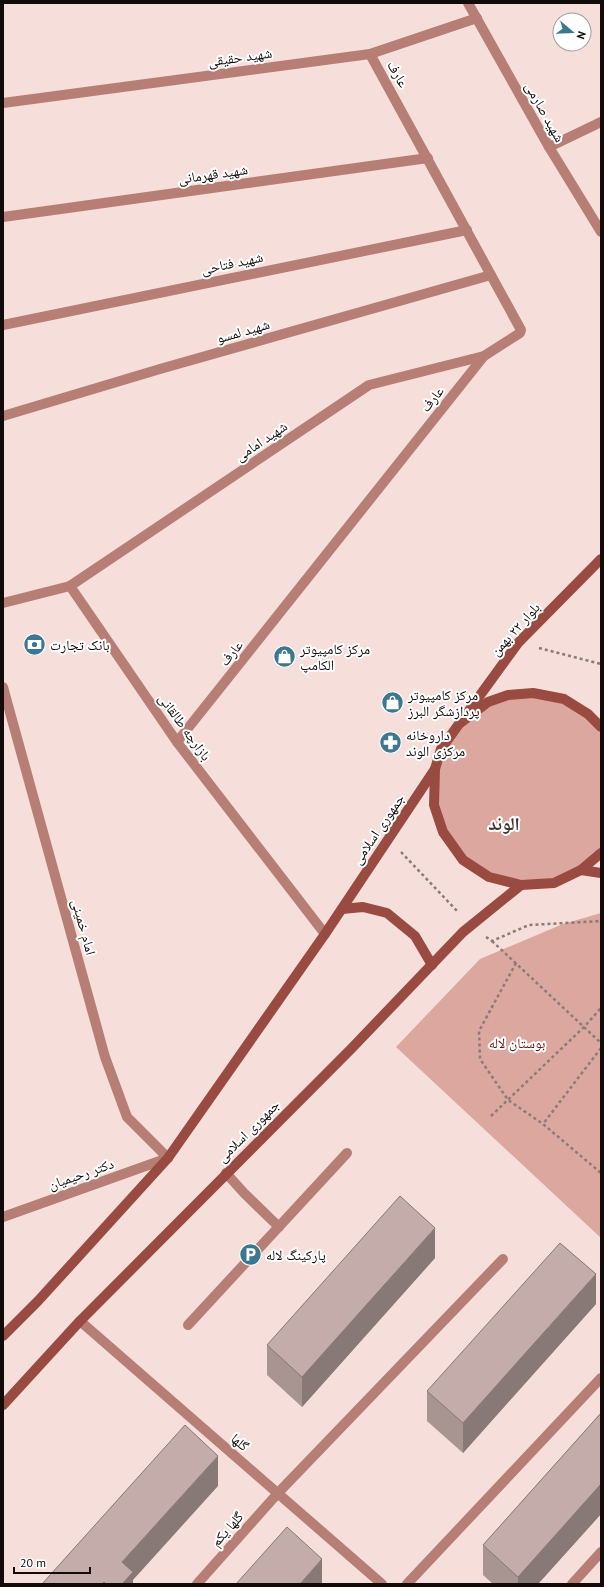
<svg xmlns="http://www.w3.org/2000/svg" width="604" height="1587" font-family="'PT Sans','Noto Naskh Arabic',sans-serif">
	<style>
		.green { fill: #dba79f }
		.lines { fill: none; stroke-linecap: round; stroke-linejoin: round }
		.path { stroke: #8b7b78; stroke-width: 2.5; stroke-dasharray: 3 3; stroke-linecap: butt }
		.service { stroke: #b67e75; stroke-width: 10 }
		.minor { stroke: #b67e75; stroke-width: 10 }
		.tertiary { stroke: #b67e75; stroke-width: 10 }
		.secondary { stroke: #9a4b41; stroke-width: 10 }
		.wall { fill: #a89491 }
		.shaded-wall { fill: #887876 }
		.building { fill: #c3aca9; stroke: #887876 }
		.labels { text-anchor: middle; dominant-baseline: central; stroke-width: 4; stroke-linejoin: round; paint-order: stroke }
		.street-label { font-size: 14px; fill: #120b0a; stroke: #fff }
		.poi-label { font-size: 14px; fill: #120b0a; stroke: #fff; text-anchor: start }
		.park-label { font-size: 14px; fill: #70110d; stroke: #fff }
		.district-label { font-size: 18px; font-weight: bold; fill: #463431; stroke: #fff }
	</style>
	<rect width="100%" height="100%" fill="#f6deda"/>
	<g class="green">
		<path d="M508,695L564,699L601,727V853L554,883L521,885L489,877L463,860L434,805L435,769L459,724Z"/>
		<path d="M601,913V1238L396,1047L480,959L563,924Z"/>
	</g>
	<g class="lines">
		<g class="path">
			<path d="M539,648L601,664"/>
			<path d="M401,852L458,912"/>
			<path d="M486,937L492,941L529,925L601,921"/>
			<path d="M492,941L601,1043"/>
			<path d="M516,963L479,1031L480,1059L508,1100L543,1124"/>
			<path d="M601,1048L543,1124L601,1173"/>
			<path d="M491,1116L584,1027L601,1008"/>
		</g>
		<g class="service">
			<path d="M226,1173L244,1193L279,1227"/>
			<path d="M188,1325L347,1153"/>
		</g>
		<g class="minor">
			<path d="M3,103L370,54L477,18"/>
			<path d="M549,147L601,122"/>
			<path d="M3,217L428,158"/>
			<path d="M3,325L467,230"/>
			<path d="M3,416L160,369L491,275"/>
			<path d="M70,586L369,385L484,356"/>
			<path d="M3,603L70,586L177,742L325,934"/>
			<path d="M177,742L484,356L520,333L521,330L370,54"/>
			<path d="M3,1217L168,1158"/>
			<path d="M197,1584L278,1493L503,1259"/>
			<path d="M407,1584L601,1378"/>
			<path d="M572,1584L601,1552"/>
		</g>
		<g class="tertiary">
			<path d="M468,3L549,147L601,232"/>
			<path d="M3,687L105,1057L127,1117L168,1158"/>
			<path d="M80,1321L382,1584"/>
		</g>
		<g class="secondary">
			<path d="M465,716L518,643L601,559"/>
			<path d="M601,727L588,714L564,699L533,693L508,695L488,702L459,724L441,749L435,769L434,805L443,832L463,860L489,877L521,885L554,883L581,870L601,853"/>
			<path d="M581,870L601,873"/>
			<path d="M342,909L363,907L387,913L415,936L432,965"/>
			<path d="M3,1336L38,1301L168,1158L325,934L435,769"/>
			<path d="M3,1405L80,1321L351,1049L463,932L521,885"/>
		</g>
	</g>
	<g class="wall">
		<path d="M435,1258L302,1407L267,1375V1345Z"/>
		<path d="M596,1304L463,1453L427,1421V1391Z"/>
		<path d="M601,1413V1514L538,1584H493L483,1575V1545Z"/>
	</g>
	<g class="shaded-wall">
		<path d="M435,1228V1258L302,1407V1377Z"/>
		<path d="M596,1274V1304L463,1453V1423Z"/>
		<path d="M218,1456V1486L133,1580V1584H122V1562Z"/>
		<path d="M601,1484V1514L538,1584H518V1577Z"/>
		<path d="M322,1559V1584H300Z"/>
	</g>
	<g class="building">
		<path d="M400,1196L435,1228L302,1377L267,1345Z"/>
		<path d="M560,1243L596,1274L463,1423L427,1391Z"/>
		<path d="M601,1413V1484L518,1577L483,1545Z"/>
		<path d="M185,1425L218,1456L122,1562L133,1572L122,1584H106L104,1582L102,1584H42Z"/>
		<path d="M287,1527L322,1559L300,1584H236Z"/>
	</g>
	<defs>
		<symbol id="bank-disc" viewBox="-11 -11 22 22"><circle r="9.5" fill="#3c768f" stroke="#fff"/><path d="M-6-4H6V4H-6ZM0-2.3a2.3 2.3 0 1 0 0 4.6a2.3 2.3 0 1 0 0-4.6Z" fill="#fff"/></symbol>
		<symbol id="shop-disc" viewBox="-11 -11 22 22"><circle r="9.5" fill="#3c768f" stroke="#fff"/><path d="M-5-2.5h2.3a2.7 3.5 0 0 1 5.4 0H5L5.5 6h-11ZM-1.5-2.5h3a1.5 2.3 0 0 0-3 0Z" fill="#fff"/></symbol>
		<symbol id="pharmacy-disc" viewBox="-11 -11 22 22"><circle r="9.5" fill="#3c768f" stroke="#fff"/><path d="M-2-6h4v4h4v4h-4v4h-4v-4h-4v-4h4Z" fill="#fff"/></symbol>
		<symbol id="parking-disc" viewBox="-11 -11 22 22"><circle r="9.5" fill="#3c768f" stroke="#fff"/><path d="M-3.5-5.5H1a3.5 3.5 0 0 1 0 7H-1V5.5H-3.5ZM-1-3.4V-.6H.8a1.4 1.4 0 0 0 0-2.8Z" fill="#fff"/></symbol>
	</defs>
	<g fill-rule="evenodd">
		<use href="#bank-disc" x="22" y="632" width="25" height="25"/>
		<use href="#shop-disc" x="272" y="644" width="25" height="25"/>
		<use href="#shop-disc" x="380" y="690" width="25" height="25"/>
		<use href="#pharmacy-disc" x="378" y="730" width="25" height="25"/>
		<use href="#parking-disc" x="238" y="1242" width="25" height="25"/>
	</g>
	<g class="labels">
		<g class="street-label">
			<text transform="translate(240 57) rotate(-8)">شهید حقیقی</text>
			<text transform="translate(398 74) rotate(61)">عارف</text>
			<text transform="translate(545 112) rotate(61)">شهید صارمی</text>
			<text transform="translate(213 174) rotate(-8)">شهید قهرمانی</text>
			<text transform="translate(232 263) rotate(-12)">شهید فتاحی</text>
			<text transform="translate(243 331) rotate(-16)">شهید لمسو</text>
			<text transform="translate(432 399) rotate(-52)">عارف</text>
			<text transform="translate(261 441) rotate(-34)">شهید امامی</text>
			<text transform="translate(515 629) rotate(-48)">بلوار ۲۲ بهمن</text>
			<text transform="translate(231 653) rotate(-52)">عارف</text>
			<text transform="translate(185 727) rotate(54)">بازارچه طالقانی</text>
			<text transform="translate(378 829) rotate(-56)">جمهوری اسلامی</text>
			<text transform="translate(84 927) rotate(75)">امام خمینی</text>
			<text transform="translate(248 1131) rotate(-45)">جمهوری اسلامی</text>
			<text transform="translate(81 1174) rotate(-19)">دکتر رحیمیان</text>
			<text transform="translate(240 1442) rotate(41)">گلها</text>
			<text transform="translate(227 1529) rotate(-48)">گلها یکم</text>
		</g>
		<g class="poi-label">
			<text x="50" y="645">بانک تجارت</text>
			<text x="300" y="649">مرکز کامپیوتر<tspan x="300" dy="16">الکامپ</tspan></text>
			<text x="408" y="695">مرکز کامپیوتر<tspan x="408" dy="16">پردازشگر البرز</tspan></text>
			<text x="406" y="735">داروخانه<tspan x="406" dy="16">مرکزی الوند</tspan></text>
			<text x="266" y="1255">پارکینگ لاله</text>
		</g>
		<g class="park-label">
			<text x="517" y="1043">بوستان لاله</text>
		</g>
		<g class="district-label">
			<text x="504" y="823">الوند</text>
		</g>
	</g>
	<rect width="604" height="1587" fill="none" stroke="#120b0a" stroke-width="8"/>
	<g transform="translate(572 32) rotate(109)"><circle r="19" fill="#ffffff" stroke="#a09d9d"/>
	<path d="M0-3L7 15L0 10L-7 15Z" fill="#3c768f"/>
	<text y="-6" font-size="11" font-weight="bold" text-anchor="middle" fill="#120b0a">N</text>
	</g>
	<path d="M14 1567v6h76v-6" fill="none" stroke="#120b0a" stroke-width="2"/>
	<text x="20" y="1567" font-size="12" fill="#120b0a" stroke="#ffffff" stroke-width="3" paint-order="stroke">20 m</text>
</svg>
